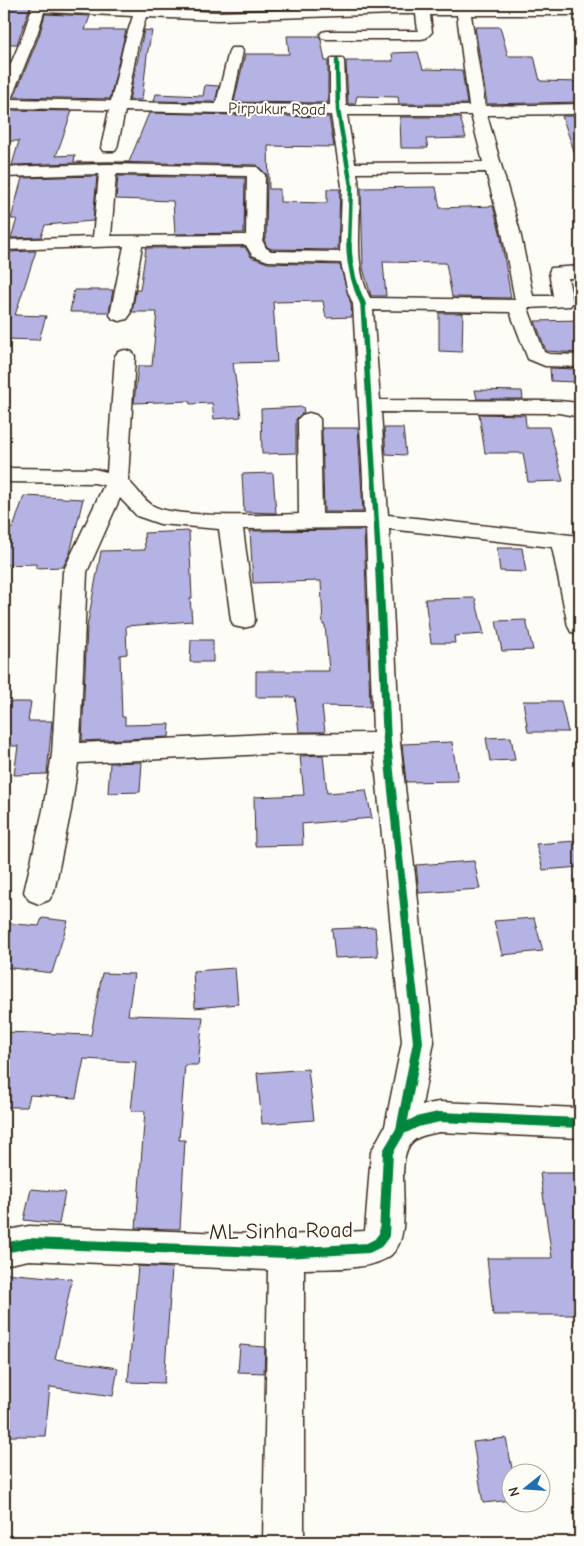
<svg xmlns="http://www.w3.org/2000/svg" width="584" height="1546" font-family="'Comic Neue',sans-serif">
	<style>
		.building { fill: #b4b3e4; stroke: #3b2a1e }
		.lines { fill: none; stroke-linecap: round; stroke-linejoin: round }
		.minor-casing { stroke: #3b2a1e; stroke-width: 3 }
		.minor { fill: #fdfcf7; fill-rule: evenodd }
		.cycleway-far3-casing { stroke: #fdfcf7; stroke-width: 6 }
		.cycleway-far2-casing { stroke: #fdfcf7; stroke-width: 8 }
		.cycleway-far1-casing { stroke: #fdfcf7; stroke-width: 11 }
		.cycleway-casing { stroke: #fdfcf7; stroke-width: 13 }
		.cycleway-far3 { stroke: #00873e; stroke-width: 4.5 }
		.cycleway-far2 { stroke: #00873e; stroke-width: 5.5 }
		.cycleway-far1 { stroke: #00873e; stroke-width: 8 }
		.cycleway { stroke: #00873e; stroke-width: 10 }
		.labels { text-anchor: middle; dominant-baseline: central; stroke-width: 4.5; stroke-linejoin: round; paint-order: stroke }
		.far-street-label { font-size: 16px; fill: #3b2a1e; stroke: #fdfcf7 }
		.near-street-label { font-size: 22px; fill: #3b2a1e; stroke: #fdfcf7 }
	</style>
	<rect width="100%" height="100%" fill="#fdfcf7"/>
	<filter id="ink" filterUnits="userSpaceOnUse"><feTurbulence type="fractalNoise" baseFrequency=".02" numOctaves="2"/><feDisplacementMap in="SourceGraphic" scale="10" xChannelSelector="R" yChannelSelector="G"/><feConvolveMatrix kernelMatrix="1 2 1 2 8 2 1 2 1" color-interpolation-filters="sRGB"/></filter>
	<g filter="url(#ink)">
		<g class="building">
			<path d="M4,4H31L17,44H4Z"/>
			<path d="M45,14L90,16L85,30H126L110,99L14,97L39,36Z"/>
			<path d="M475,27H500L508,56H534L540,81L580,82V102L487,104Z"/>
			<path d="M144,30L152,31L147,55L142,100H129Z"/>
			<path d="M287,36H318L321,40L325,61H328V103L234,102L245,54H289Z"/>
			<path d="M418,52L423,69L462,70L467,104H399L398,97L357,96L355,104H348L346,61H393L392,53Z"/>
			<path d="M205,85L219,86L215,102L154,101L156,94L203,96Z"/>
			<path d="M4,110L72,111L56,156L75,155L74,162H129L149,113L329,117L334,147L268,146L269,189H280V202L327,203V189H340L338,250L272,249L267,247L264,240L266,237L267,175L257,165L108,162L12,165L19,141H4Z"/>
			<path d="M562,116H580V156L576,157Z"/>
			<path d="M400,117H460L466,138L426,139L428,148H401Z"/>
			<path d="M97,176L93,221L45,225L41,237L11,238L17,219H11L22,178Z"/>
			<path d="M118,176L245,178L244,233L175,234L173,201L116,199Z"/>
			<path d="M436,187L440,208L493,206L500,232L511,298L452,297L446,263L383,262L386,296H371L363,268L361,188Z"/>
			<path d="M245,247L251,257L268,263L340,265L351,304L352,317L326,318L323,301L273,302L277,362L233,363L241,417L214,419L212,403L190,404L189,401L134,403L138,366H152L157,312H132L136,290H140L146,248Z"/>
			<path d="M36,251L15,315L46,316L39,340L4,339V257L5,252Z"/>
			<path d="M74,290H113L109,312H70Z"/>
			<path d="M439,313H463L462,352L439,351Z"/>
			<path d="M580,320V353L546,351L535,321Z"/>
			<path d="M550,368L575,369L576,382L551,381Z"/>
			<path d="M475,390L522,391L523,399H477Z"/>
			<path d="M303,407L304,412L296,419V453L262,454L261,409Z"/>
			<path d="M479,414L525,415L526,427H549L563,481L528,482L523,453H485Z"/>
			<path d="M322,428H358L363,512H324Z"/>
			<path d="M384,428H403L406,455L386,454Z"/>
			<path d="M273,473L276,513L244,512L242,474Z"/>
			<path d="M24,496L83,499L70,553L63,567L36,568V564L4,565V528H13Z"/>
			<path d="M364,530L370,707L322,706L325,732H299L295,697H256V671H329L325,625H323L321,581L253,583L250,531Z"/>
			<path d="M189,531L192,598H190L192,621L126,626L127,654L120,655L122,717H125V725L170,724L169,737L82,741L87,627L101,551L145,550L144,533Z"/>
			<path d="M497,548H522L526,572L500,571Z"/>
			<path d="M475,598L484,634L454,636L455,643H431L425,599Z"/>
			<path d="M526,620L533,650L502,651L496,621Z"/>
			<path d="M191,640H213V662H190Z"/>
			<path d="M523,701H561L568,732H528Z"/>
			<path d="M4,702H31L28,721H52L47,774L14,775L18,746H4Z"/>
			<path d="M511,737L515,760L490,761L486,738Z"/>
			<path d="M452,742L458,781L406,782L402,744Z"/>
			<path d="M323,755L327,793L366,790L372,818L302,824L303,845L255,846L254,797L304,795L300,756Z"/>
			<path d="M142,762L140,792L108,793L110,763Z"/>
			<path d="M576,841L580,855V867L543,870L536,844Z"/>
			<path d="M474,861L480,889L419,893L416,865Z"/>
			<path d="M42,918L68,921L52,973L4,967V923L39,926Z"/>
			<path d="M534,918L543,951L502,955L494,921Z"/>
			<path d="M375,927L378,956L335,958L332,929Z"/>
			<path d="M235,968L238,1004L195,1008L193,971Z"/>
			<path d="M102,973L134,974L128,1015L203,1017L198,1065H185L179,1140H185L180,1229L136,1228L145,1111H131L136,1062L84,1059L76,1098L30,1095L27,1107H4V1032L91,1035Z"/>
			<path d="M308,1069L314,1120L262,1124L257,1073Z"/>
			<path d="M540,1173H580V1315H493L487,1258H552Z"/>
			<path d="M31,1189L65,1192L59,1224L24,1220Z"/>
			<path d="M138,1266L172,1268L164,1383L128,1382Z"/>
			<path d="M4,1273L72,1279L55,1359L118,1368L113,1396L50,1387L45,1436H4Z"/>
			<path d="M240,1345L265,1347L264,1373L238,1372Z"/>
			<path d="M506,1438L512,1468V1500L483,1503L473,1442Z"/>
		</g>
		<g class="lines">
			<defs>
				<path id="minor" d="M33,4L218,12L388,6V4H402V6L580,7V15H471L485,106L580,104V114L487,115L520,232L533,296H553L549,272L551,268L580,266V278H568L573,302L570,306L528,308L544,352L549,354L580,355V367L545,366L528,359L510,312L373,310L380,400L559,401L580,403V417L559,413L381,412L388,515L580,536V550H576L580,571V634L571,632L568,626L552,547L389,529L400,743L434,1042L422,1105L439,1102L580,1108V1138L439,1132C431,1134 420,1135 413,1141C390,1161 418,1232 391,1255C372,1271 328,1268 304,1269V1542H263L268,1270L29,1260L4,1265V1231L29,1226L286,1235L365,1231L371,1152L385,1126L402,1042L374,753L265,754L78,763L71,810L54,892L49,900L39,904L29,900L24,892L43,810L52,754L63,572L104,485L94,483L4,482V468L94,469L107,472L115,356L118,352L125,350L132,352L135,356L128,480C136,488 143,499 152,505C171,519 272,515 299,514L298,419L302,415L309,413L316,415L320,419L322,514H365L353,304L348,292L341,263L268,261L252,255L246,245L142,246L130,315L127,319L120,321L113,319L110,315L124,246L4,250V240L93,237L99,174L4,177V167L108,164L257,167L265,175L264,237L262,240L266,248L271,251L340,252L342,186L331,115L125,111L117,148L115,151H103L101,148L109,110L4,108V80L23,35ZM44,12L133,16L124,44L111,101L11,99L37,35ZM396,14H416L418,31H327L322,32L320,35L322,38L327,39H421L426,38L432,32L430,15H457L469,106H346L344,61L342,58H332L330,61V105L232,104L243,51L241,48H231L229,51L216,104L127,102L138,44L146,17L218,20ZM347,115H471L483,162L355,163ZM486,172L502,232L515,300L370,298C350,259 365,215 357,173ZM116,174L247,176L246,235L111,236ZM120,498L137,516L160,524L219,529L231,620L234,626L243,628L252,626L255,620L243,529L366,528L373,733L265,734L80,743L87,572Z"/>
			</defs>
			<use href="#minor" class="minor-casing"/>
			<use href="#minor" class="minor"/>
			<defs>
				<path id="cycleway-far3" d="M337,61L338,110L351,186L349,245"/>
				<path id="cycleway-far2" d="M349,244C349,264 354,285 363,304L379,567"/>
				<path id="cycleway-far1" d="M379,565L387,743L413,990"/>
				<g id="cycleway">
					<path d="M401,1130L418,1042L412,988"/>
					<path d="M4,1248L29,1243L286,1253L368,1248L378,1243L384,1235L388,1152L401,1130L417,1122L439,1117L580,1123"/>
				</g>
			</defs>
			<use href="#cycleway-far3" class="cycleway-far3-casing"/>
			<use href="#cycleway-far2" class="cycleway-far2-casing"/>
			<use href="#cycleway-far1" class="cycleway-far1-casing"/>
			<use href="#cycleway" class="cycleway-casing"/>
			<use href="#cycleway-far3" class="cycleway-far3"/>
			<use href="#cycleway-far2" class="cycleway-far2"/>
			<use href="#cycleway-far1" class="cycleway-far1"/>
			<use href="#cycleway" class="cycleway"/>
		</g>
	</g>
	<g class="labels">
		<g class="far-street-label">
			<text transform="translate(277 109) rotate(1)">Pirpukur Road</text>
		</g>
		<g class="near-street-label">
			<text transform="translate(281 1231) rotate(-1)">ML Sinha Road</text>
		</g>
	</g>
	<rect width="584" height="1546" fill="none" stroke="#fdfcf7" stroke-width="20"/>
	<rect x="10" y="10" width="564" height="1526" fill="none" stroke="#3b2a1e" stroke-width="2" filter="url(#ink)"/>
	<g transform="translate(526 1488) rotate(253)"><circle r="24" fill="#fdfcf7" stroke="#afa8a0"/>
	<path d="M0-4L9 19L0 12L-9 19Z" fill="#1f6fb2"/>
	<text y="-8" font-size="14" font-weight="bold" text-anchor="middle" fill="#3b2a1e">N</text>
	</g>
</svg>
